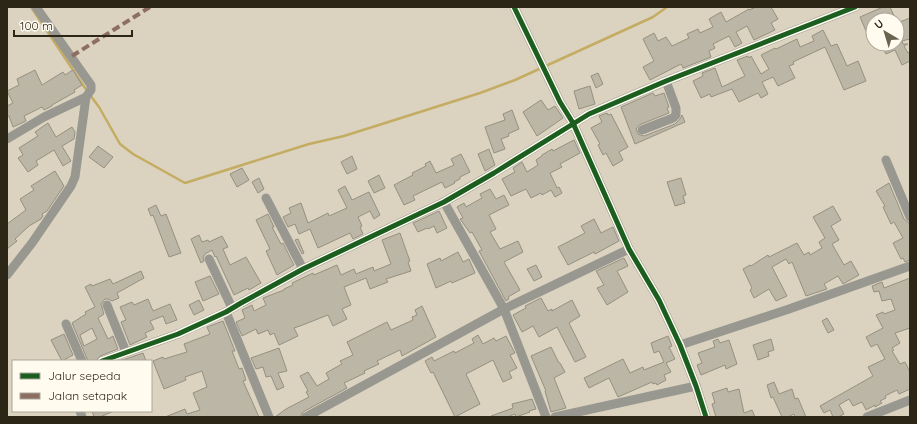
<svg xmlns="http://www.w3.org/2000/svg" width="917" height="424" font-family="Quicksand,sans-serif">
	<style>
		.lines { fill: none; stroke-linecap: round; stroke-linejoin: round }
		.stream { stroke: #c4ac63; stroke-width: 2.5 }
		.building { fill: #bcb6a6; stroke: #969080; fill-rule: evenodd }
		.minor { stroke: #989891; stroke-width: 9 }
		.quiet { stroke: #8d6e63; stroke-width: 4; stroke-dasharray: 8 4; stroke-linecap: butt }
		.cycleway-casing { stroke: #fffbef; stroke-width: 8 }
		.cycleway { stroke: #1b5e20; stroke-width: 5 }
	</style>
	<rect width="100%" height="100%" fill="#dbd3bf"/>
	<g class="lines">
		<g class="stream">
			<path d="M31,7L87,91"/>
			<path d="M90,95L99,107L120,144L133,154L185,183L309,144L344,136L480,93L515,80L653,17L667,7"/>
		</g>
	</g>
	<g class="building">
		<path d="M756,7H771L778,19L771,23L775,30L754,40L747,26L736,32L742,43L735,47L729,36L713,44L715,48L709,51L711,57L683,68L681,64L650,80L643,67L654,61L643,39L654,33L658,41L666,37L672,46L689,38L687,34L698,29L700,33L713,27L709,19L721,12L726,22L749,9V10Z"/>
		<path d="M883,7H890L896,20H873V47L860,17Z"/>
		<path d="M910,18V39L902,41L903,44H908L904,46L908,53L910,52V61L902,65L895,50L886,54L881,44H897V23Z"/>
		<path d="M823,30L831,46L837,44L847,66L858,61L866,81L844,90L825,47L793,62L794,64L789,66L795,78L778,86L773,77L762,82L768,94L761,98L758,93L739,102L732,89L711,97L710,94L701,98L693,81L703,76L702,73L715,68L722,87L745,76L737,60L748,56L749,58L751,56L761,74L769,69L761,55L775,48L776,49L797,39L800,47L814,41L812,36Z"/>
		<path d="M35,70L42,85L63,72L65,75L73,70L82,85L74,90L75,92L52,105V106L44,110L42,107L24,116L26,121L13,127L9,116H7V106L13,103L7,91L19,85L17,79Z"/>
		<path d="M598,73L603,84L596,88L591,76Z"/>
		<path d="M590,86L595,104L579,109L574,91Z"/>
		<path d="M653,93L655,96L664,93L669,107L667,108L669,113L639,125L636,129L638,134L644,136L675,124L680,119L682,115L685,122L635,144L621,107Z"/>
		<path d="M541,100L548,110L555,106L563,118L537,136L523,112Z"/>
		<path d="M512,110L519,129L508,134L509,136L501,139L505,149L494,153L485,127L505,120L503,114Z"/>
		<path d="M607,113L608,115L611,114L628,147L619,152L623,160L613,166L606,153L603,155L598,145L600,144L591,128L602,122L599,116Z"/>
		<path d="M48,123L56,137L72,127L75,132L74,139L62,146L71,161L63,166L54,150L36,161L38,165L28,172L18,158L23,155L19,148L38,136L35,132Z"/>
		<path d="M574,140L580,153L560,164L562,167L550,173L557,188L559,187L562,193L555,197L551,190L542,195L541,193L531,198L526,189L511,196L502,179L515,172L513,168L522,162L527,172L538,165L536,160L542,156V155L552,149L553,151Z"/>
		<path d="M98,146L113,157L104,168L89,157Z"/>
		<path d="M489,149L495,165L485,171L478,154Z"/>
		<path d="M461,154L470,172L460,177V179L454,182L455,183L445,188L442,182L413,196L415,200L404,205L394,185L413,175L412,173L426,166L425,164L430,161L436,173L454,165L451,159Z"/>
		<path d="M352,156L357,169L347,174L341,162Z"/>
		<path d="M242,168L249,180L237,187L230,174Z"/>
		<path d="M55,171L64,186L47,211L42,214L43,216L41,219L29,226L15,239L17,241L7,249V224L26,210L20,199L34,190L31,186Z"/>
		<path d="M379,175L385,188L374,193L368,181Z"/>
		<path d="M259,178L264,189L258,193L252,182Z"/>
		<path d="M681,178L686,195L683,196L685,203L675,206L667,182Z"/>
		<path d="M889,183L904,219L910,224V260L905,262L903,258L901,259L893,243L903,238L894,222L891,224L883,207L885,206L876,191Z"/>
		<path d="M345,186L352,200L369,192L380,215L374,219L370,211L358,217L362,226L360,227L363,234L353,239L350,233L318,248L310,229L299,234L295,224L288,227L283,217L291,213L289,208L301,203L308,223L328,213L329,216L347,208L338,190Z"/>
		<path d="M490,189L496,199L504,195L509,205L489,215L496,229L490,232L500,249L518,241L523,252L504,262L520,290L508,297L509,299L506,301L479,251L482,250L472,232L470,233L460,219L463,218L457,207L464,203L466,207L482,198L480,194Z"/>
		<path d="M156,205L161,216L166,214L181,253L169,257L153,215L151,216L148,209Z"/>
		<path d="M833,206L841,220L831,226L839,240L832,244L844,265L851,261L859,275L843,284L838,276L824,284L827,289L806,296L792,262L789,264L786,259L772,267L787,296L776,301L769,289L754,298L750,290L752,288L743,269L750,265L751,266L768,255L769,257L797,243L804,255L809,252L810,255L822,248L819,242L825,238L813,217Z"/>
		<path d="M439,211L447,228L437,233L434,226L428,229L427,228L418,232L413,223Z"/>
		<path d="M268,214L274,227H272L281,244L283,243L294,265L277,275L266,251L270,249L256,220Z"/>
		<path d="M594,219L601,233L613,227L619,241L595,254L594,252L568,265L558,247L585,233L581,226Z"/>
		<path d="M400,233L407,253L410,261L408,262L411,271L386,279L388,282L370,289L366,278L344,287L351,305L342,309L347,319L333,326L328,315L300,326L294,328L298,336L279,345L274,333L270,335L268,330L258,334L256,329L242,336L236,322L245,318L242,310L252,305L254,311L266,305L263,298L284,290V289L293,285L292,283L313,273L314,275L337,265L341,275L354,269L356,274L373,267L374,271L391,264L382,240Z"/>
		<path d="M199,235L202,242L208,240L209,242L222,236L228,247L223,249L230,265L246,257L261,283L249,290L248,288L234,295L216,256L215,257L212,250L205,254L203,258L204,261L201,263L191,239Z"/>
		<path d="M298,239L304,253L302,254L295,240Z"/>
		<path d="M458,252L463,262L469,259L475,273L452,283L451,281L436,288L427,264L440,258L441,261Z"/>
		<path d="M624,258L628,266L617,271L628,292L607,305L597,288L604,285L596,271Z"/>
		<path d="M536,265L542,277L534,281L527,269Z"/>
		<path d="M141,271L144,278L117,293L119,298L112,301L108,299H105L101,304L104,314L98,318L108,339L113,336L118,349L100,356L96,361H88L72,323L86,314L85,312L95,307L85,287L91,284L92,286L110,279L113,284ZM92,328L97,339L84,346L80,335Z"/>
		<path d="M210,276L219,294L203,301L195,282Z"/>
		<path d="M910,278V328L895,333L900,343L892,348L894,350L892,351L900,364L905,362L910,372V389L899,394L897,390L885,396L886,398L880,401L882,403L875,407V405L866,410L862,402L853,406L849,399L839,405L844,414L838,417H833L830,410L824,413L820,406L873,376L868,367L885,359L877,344L871,347L866,337L883,328L876,315L883,312L884,314L895,310L891,299L882,301L879,291L874,292L872,286L882,282L884,288Z"/>
		<path d="M541,298L548,311L552,309V311L572,300L580,316L569,323L586,357L575,362L557,327L539,337L533,326L522,332L513,315L526,308L525,306Z"/>
		<path d="M148,299L153,311L170,304L177,320L166,324L163,316L150,321L154,329L145,333L147,337L130,345L121,322L126,320L120,307L132,302L134,305Z"/>
		<path d="M199,300L204,310L194,315L189,305Z"/>
		<path d="M422,306L436,337L402,356L400,350L377,361L379,364L364,371L365,373L344,383L347,388L303,412L300,417H275L286,409L309,397L306,392L308,391L300,376L308,372L317,386L329,379L326,373L342,364L340,361L353,355L347,342L387,322L391,330L413,320L412,317L417,315L415,310Z"/>
		<path d="M827,318L834,330L828,333L822,321Z"/>
		<path d="M223,321L235,351H232L239,369L242,368L246,380L243,381L259,417H165L185,409L187,414L200,410L193,393L207,387L202,371L185,377L186,380L164,389L153,361L163,357L164,359L187,352L184,344L210,334L207,327Z"/>
		<path d="M64,334L73,355L62,361L51,340Z"/>
		<path d="M478,335L483,344L494,338L496,341L506,336L515,353L510,355L517,368L509,372L512,378L503,382L493,360L466,374L480,404L455,417L433,372L431,373L425,361L432,357L434,361L454,351L455,353L474,343L472,339Z"/>
		<path d="M668,336L672,346L669,347L675,359L666,363L671,372L664,375L666,380L657,385L656,383L653,384L652,382L618,397L609,378L589,388L584,378L623,359L630,373L643,367L644,370L664,362L659,351L654,353L651,343Z"/>
		<path d="M718,339L720,343L729,340L737,364L726,369L725,365L701,375L697,365L702,363L698,353L715,347L713,341Z"/>
		<path d="M771,339L774,350L768,352L769,356L758,360L753,345Z"/>
		<path d="M551,347L559,363H560L565,372L554,378L566,408L551,412L545,391H546L531,356Z"/>
		<path d="M279,348L287,371L278,373L284,387L277,390L271,376L266,377L263,367L256,369L251,358Z"/>
		<path d="M143,353L146,361H120Z"/>
		<path d="M774,382L779,394L792,389L795,399L798,398L806,417H795L794,414L788,417H782L773,397L771,398L767,385Z"/>
		<path d="M727,388L728,392L739,389L744,413L752,410L755,417H716L712,404L715,403L712,393Z"/>
		<path d="M532,399L536,409L529,411L530,412L516,417L515,414L507,417H491V416L513,408L512,404Z"/>
		<path d="M92,411H114L100,417H94Z"/>
	</g>
	<g class="lines">
		<g class="minor">
			<path d="M514,7L560,102L573,123L629,249L659,300L680,345L696,386L706,417"/>
			<path d="M642,130L673,118L676,115V108L666,81"/>
			<path d="M7,139L44,117L86,97"/>
			<path d="M886,160L910,217"/>
			<path d="M266,198L303,269"/>
			<path d="M444,202L504,309L546,417"/>
			<path d="M209,259L232,308"/>
			<path d="M7,275L32,243L71,186L75,177L86,97L91,90V85L36,7"/>
			<path d="M107,305L126,352"/>
			<path d="M226,312L269,417"/>
			<path d="M66,324L82,361"/>
			<path d="M680,345L789,309L910,266"/>
			<path d="M102,361L178,334L226,312L241,303L303,269L444,202L494,173L589,114L666,81L855,7"/>
			<path d="M80,411L82,417"/>
			<path d="M306,417L504,309L629,249"/>
			<path d="M555,417L696,386"/>
			<path d="M867,417L910,400"/>
		</g>
		<path class="quiet" d="M72,56L150,7"/>
		<defs>
			<g id="cycleway">
				<path d="M514,7L560,102L573,123L629,249L659,300L680,345L696,386L706,417"/>
				<path d="M102,361L178,334L226,312L241,303L303,269L444,202L494,173L589,114L666,81L855,7"/>
			</g>
		</defs>
		<use href="#cycleway" class="cycleway-casing"/>
		<use href="#cycleway" class="cycleway"/>
	</g>
	<rect width="917" height="424" fill="none" stroke="#2c2617" stroke-width="16"/>
	<rect x="12" y="360" width="140" height="52" fill="#fffbef" stroke="#aba699"/>
	<rect x="20" y="373" width="20" height="6" fill="#1b5e20" stroke="#aba699"/>
	<text x="48" y="380" font-size="12" fill="#2c2617">Jalur sepeda</text>
	<rect x="20" y="393" width="20" height="6" fill="#8d6e63" stroke="#aba699"/>
	<text x="48" y="400" font-size="12" fill="#2c2617">Jalan setapak</text>
	<g transform="translate(885 32) rotate(322)"><circle r="19" fill="#fffbef" stroke="#aba699"/>
	<path d="M0-3L7 15L0 10L-7 15Z" fill="#696352"/>
	<text y="-6" font-size="11" font-weight="bold" text-anchor="middle" fill="#2c2617">U</text>
	</g>
	<path d="M14 30v6h118v-6" fill="none" stroke="#2c2617" stroke-width="2"/>
	<text x="20" y="30" font-size="12" fill="#2c2617" stroke="#fffbef" stroke-width="3" paint-order="stroke">100 m</text>
</svg>
